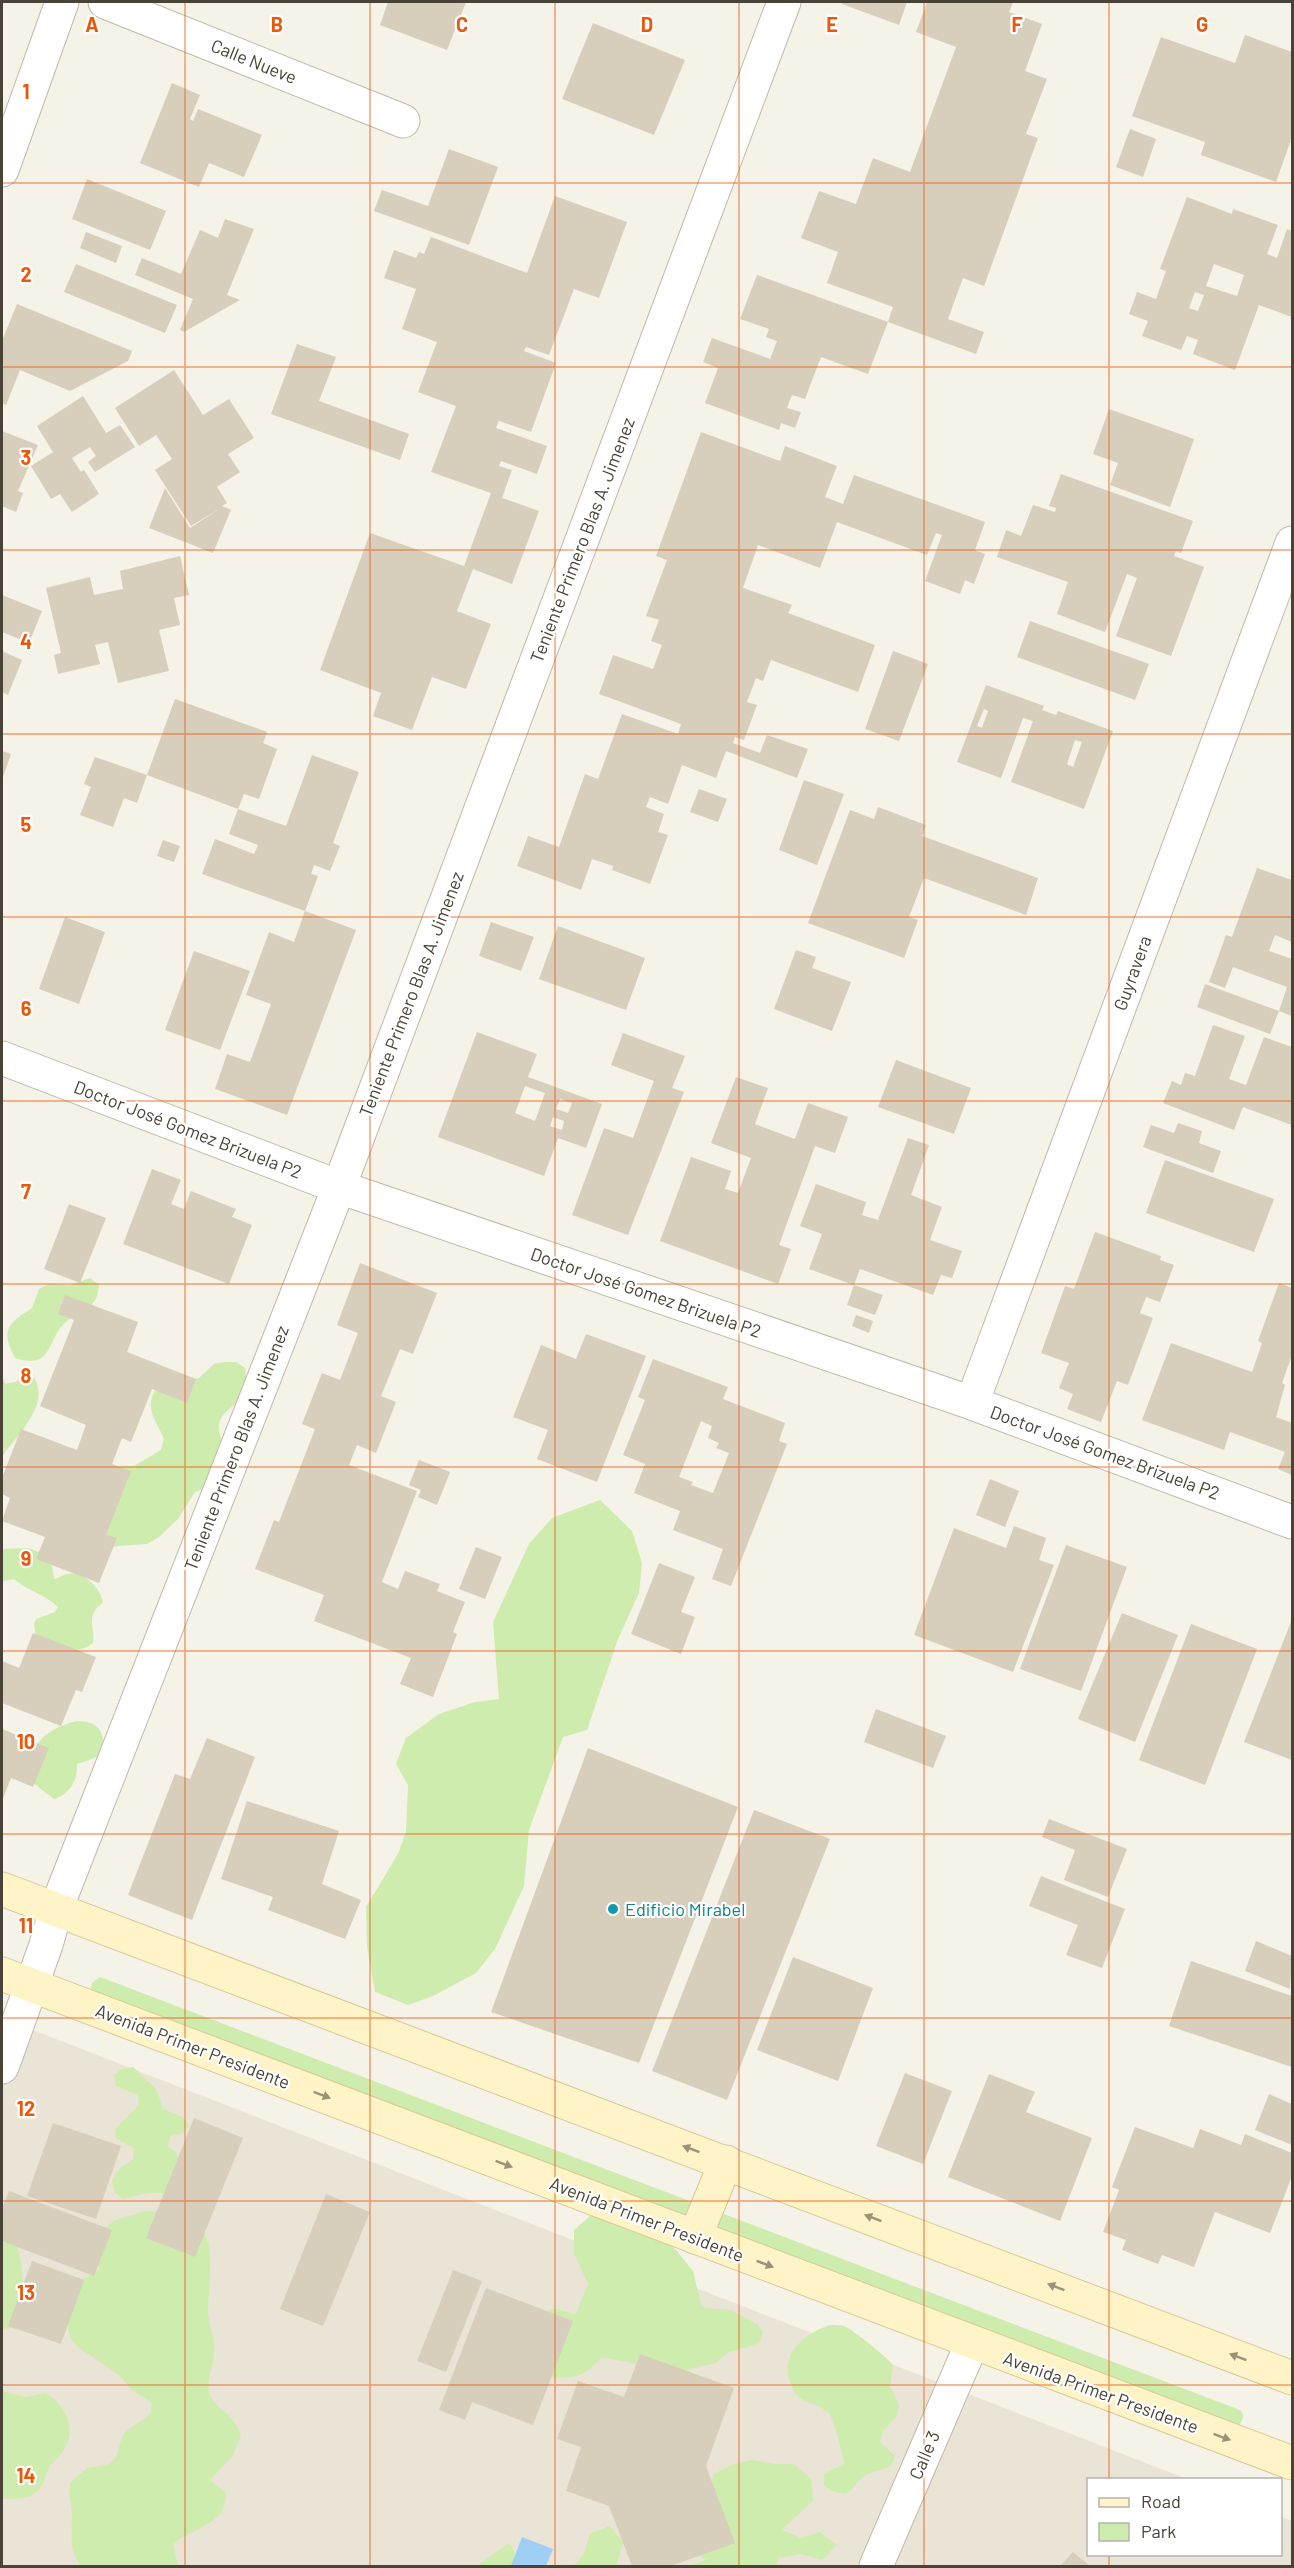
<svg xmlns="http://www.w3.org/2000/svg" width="1294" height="2568" font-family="Barlow,sans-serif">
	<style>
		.residential { fill: #e9e4d5 }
		.green { fill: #cdecae }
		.water { fill: #a0cff6 }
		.building { fill: #d8cebc; fill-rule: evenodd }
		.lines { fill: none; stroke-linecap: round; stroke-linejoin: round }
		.street-casing { stroke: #c1baa9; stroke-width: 35 }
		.secondary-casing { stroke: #d8c994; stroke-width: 35 }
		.street { stroke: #fff; stroke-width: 33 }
		.secondary { stroke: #fff4c8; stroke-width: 33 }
		.oneway { fill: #9b9278 }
		.grid { fill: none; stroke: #e8590c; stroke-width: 1.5; stroke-opacity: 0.55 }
		.culture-dot { fill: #0f9aa8; stroke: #fff; stroke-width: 2 }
		.labels { text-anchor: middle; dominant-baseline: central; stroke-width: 4.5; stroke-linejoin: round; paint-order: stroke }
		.street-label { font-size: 18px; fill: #494236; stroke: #fff }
		.culture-label { font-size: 18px; fill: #0d838f; stroke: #fff; text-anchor: start }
		.grid-label { font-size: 20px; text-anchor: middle; font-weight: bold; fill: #e8590c; stroke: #fff; stroke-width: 4.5; stroke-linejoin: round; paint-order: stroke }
	</style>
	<rect width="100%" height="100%" fill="#f5f2e8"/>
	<path class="residential" d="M2,2018L1187,2479L1088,2480V2554H1280L1281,2516L1292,2521V2566H2Z"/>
	<g class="green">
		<path d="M90,1278L99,1285C97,1313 78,1309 63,1325C46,1343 52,1370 15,1358C0,1329 8,1324 32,1308L39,1289L49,1284L70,1285Z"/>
		<path d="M225,1362H236L245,1368C252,1408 222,1404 219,1425C218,1437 227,1447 226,1458C226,1466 219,1477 216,1485L195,1492L178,1519L159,1537L147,1544L107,1547L90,1489L112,1466H134L161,1450L164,1439C156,1419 143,1410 157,1387L199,1378L214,1364Z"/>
		<path d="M2,1375L5,1384L15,1382L24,1377L34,1378C51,1405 16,1436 2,1457Z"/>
		<path d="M600,1500L632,1531L642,1563L639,1593L618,1639L587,1730L563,1737L529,1830L524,1886L495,1949L476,1973L433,1996L408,2005L375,1992L367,1946L366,1907L398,1854L406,1832L408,1785L396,1764L406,1738L439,1714L475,1702L499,1699L493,1622L529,1544L552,1518Z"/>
		<path d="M29,1548C49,1556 52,1557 54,1579C59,1578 62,1575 68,1574C82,1570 101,1588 103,1602C101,1605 98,1606 96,1609C88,1618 95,1632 93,1643C74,1658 53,1645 36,1635L34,1624L36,1619L55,1612L58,1607C46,1595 28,1591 14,1579L2,1581V1549Z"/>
		<path d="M77,1721C83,1722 90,1721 96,1726C105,1733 106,1750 96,1757C91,1760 83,1762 77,1764C78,1780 70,1794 54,1799L33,1783C33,1774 31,1762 33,1754C38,1735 59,1725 77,1721Z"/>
		<path d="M100,1977L1240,2410C1246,2415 1242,2423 1237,2427L90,1993L92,1983Z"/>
		<path d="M133,2067L156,2089L163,2109L183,2117L189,2125L182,2134L171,2136L167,2146L176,2152L180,2162L169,2193H147L123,2199L115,2192L112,2181L117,2171L133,2159L134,2148L115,2138L116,2128L139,2105L138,2095L116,2086L114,2075L122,2069Z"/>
		<path d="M145,2211C155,2212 167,2211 177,2213C223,2224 208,2276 208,2312C209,2325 215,2339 214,2352C214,2366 206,2380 209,2393C213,2407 234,2414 241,2435L233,2455L210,2480L226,2493C226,2526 193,2527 173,2544L178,2566H81C68,2547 72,2538 72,2516C72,2504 68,2495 70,2483L87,2468L109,2464L116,2457L123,2434L150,2414L152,2404C146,2397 140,2396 133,2391C127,2386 124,2378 117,2374C70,2338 61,2352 72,2285L100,2269L96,2259L97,2235L115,2220Z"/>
		<path d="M622,2211L632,2217L645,2236L667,2243L676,2250L693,2271L701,2304L704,2308L731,2310L757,2324L763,2333L759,2343L729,2352L715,2363L677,2372L612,2359L601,2358C581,2379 577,2377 549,2378L535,2313L555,2309L576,2314L588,2284L574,2253V2230L590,2216Z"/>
		<path d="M2,2234C4,2235 8,2235 10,2237C27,2250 23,2310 23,2330L11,2328L2,2329Z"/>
		<path d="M830,2325C835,2325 840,2325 844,2326C852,2329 888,2358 893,2365L890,2386L899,2405L897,2416L883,2431L880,2442L895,2456L891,2466C883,2470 874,2471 867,2474C857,2480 856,2488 845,2494L831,2491L824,2485V2474L844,2464C844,2458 833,2416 828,2412C821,2405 807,2404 799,2397C795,2394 792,2387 790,2382C780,2353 805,2333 830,2325Z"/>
		<path d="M2,2391L26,2397L45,2393C64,2403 77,2428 65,2448C61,2455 54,2460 50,2466C44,2476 44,2487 34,2494C26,2500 11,2498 2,2499Z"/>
		<path d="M753,2460L774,2464H794L811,2479L813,2500L782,2530L801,2538L820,2532L837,2545L822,2560L801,2554L779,2558L776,2566H689L705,2560L692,2545L714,2474L733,2464Z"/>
		<path d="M610,2526L623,2542L617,2562V2566H574L584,2554L590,2534Z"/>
		<path d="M509,2543L520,2561L519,2566H477Z"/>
	</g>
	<path class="water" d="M522,2537L553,2549L546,2566H511Z"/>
	<g class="building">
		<path d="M388,2H466L447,50L380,25Z"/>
		<path d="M843,2H907L899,25L842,4Z"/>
		<path d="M927,2H1013L1009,12L1042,24L1025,71L1047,79L1026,134L1038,138L984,286L963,278L948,319L984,332L976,354L888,322L893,307L827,283L838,252L801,238L819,191L856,204L873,158L910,172L956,47L916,32Z"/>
		<path d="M593,23L685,60L654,135L562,99Z"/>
		<path d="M1245,35L1292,52V137L1276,182L1201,155L1205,142L1132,116L1161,37L1235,63Z"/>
		<path d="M172,83L200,95L190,119L193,121L198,109L262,135L244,177L209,163L199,187L140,163Z"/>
		<path d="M1130,129L1156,139L1143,177L1116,167Z"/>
		<path d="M449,149L498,167L469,245L374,211L382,190L428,206Z"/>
		<path d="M87,179L166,211L150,250L72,219Z"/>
		<path d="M555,196L627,222L599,298L574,289L549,355L526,347L524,351L556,363L531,432L499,421L496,428L547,446L537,474L501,461L499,466L512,470L502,498L539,511L512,584L473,569L457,611L491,624L466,689L432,677L412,730L373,716L381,693L320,670L370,533L464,566L491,493L431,472L456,406L418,392L437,342L402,329L416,289L384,278L394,250L416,258L419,252L424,254L431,237L527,273Z"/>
		<path d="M1187,197L1232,214L1233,209L1278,225L1267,254L1277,258L1287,229L1292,231V317L1259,305L1235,370L1193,354L1198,340L1187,336L1181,350L1142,336L1148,321L1129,314L1137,292L1156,299L1166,271L1160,269ZM1214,264L1244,275L1237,296L1206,286ZM1195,292L1204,295L1198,311L1189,308Z"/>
		<path d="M225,219L254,229L227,295L240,300L184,332L180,330L193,299L135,275L142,258L181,274L200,230L218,238Z"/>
		<path d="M86,232L122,246L116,263L80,248Z"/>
		<path d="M76,264L177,305L165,333L64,292Z"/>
		<path d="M757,275L888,322L868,374L821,357L805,399L792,395L787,408L801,412L795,428L781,423L779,430L705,403L718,368L703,362L712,338L770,359L777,341L766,337L769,329L740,319Z"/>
		<path d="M17,304L132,351L128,361L70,391L20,370L6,405L2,403V341Z"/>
		<path d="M297,344L336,357L319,401L409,434L400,460L271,414Z"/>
		<path d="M174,370L203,415L229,399L254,438L228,454L240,472L217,487L227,503L222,506L231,510L213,553L149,528L165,488L190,528L221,508L191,526L155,470L172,459L156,435L139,446L115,408Z"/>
		<path d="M83,396L106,433L120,425L135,447L95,472L88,462L96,456L90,447L72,458L81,472L84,470L99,494L72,512L60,494L51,499L31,466L53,452L37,426Z"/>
		<path d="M1109,409L1194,439L1170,507L1110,485L1118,463L1093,454Z"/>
		<path d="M2,431L38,445L18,491L23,493L16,512L2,506Z"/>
		<path d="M701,432L780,461L785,446L837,466L825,497L843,504L854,475L985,522L975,550L985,554L974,584L965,580L960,594L925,581L942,535L936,533L927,555L837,522L820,568L758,545L743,588L792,605L788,613L875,645L858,692L771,660L763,681L756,678L747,702L757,705L744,740L735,737L733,743L760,753L767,735L808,749L797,778L726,751L716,778L682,765L668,804L650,797L646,807L664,814L658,832L668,835L650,884L612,870L613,866L592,859L581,890L517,866L528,836L559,847L585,774L598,779L622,714L678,734L681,724L599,694L613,655L653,669L662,645L651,641L659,620L646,616L667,560L656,556Z"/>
		<path d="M1061,474L1193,521L1181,553L1176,551L1174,556L1204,567L1171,656L1116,636L1137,578L1127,574L1105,632L1057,614L1068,582L997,557L1006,530L1021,536L1033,505L1055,512L1056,508L1049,506Z"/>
		<path d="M180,556L189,595L174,598L180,625L159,630L169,671L118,683L108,642L95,645L100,664L58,674L54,655L61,653L46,588L90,577L94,595L123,589L120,571Z"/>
		<path d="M2,595L42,611L29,643L2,632Z"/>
		<path d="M1030,621L1149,664L1135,700L1017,657Z"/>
		<path d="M2,651L22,660L8,695L2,692Z"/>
		<path d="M893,651L928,664L899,741L865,729Z"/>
		<path d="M986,685L1044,706L1042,710L1056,715L1058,711L1113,731L1084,809L1011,782L1033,721L1023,718L1001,778L957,762ZM984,709L988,711L982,728L977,726ZM1075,740L1082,742L1073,767L1067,764Z"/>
		<path d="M175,699L267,732L263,743L277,749L259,799L244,794L238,809L147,775L137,803L124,798L113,827L80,815L91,787L84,784L95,757L147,775Z"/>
		<path d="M2,751L11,754L2,780Z"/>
		<path d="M312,755L359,772L333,843L340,846L330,871L314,865L311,874L318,876L305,911L202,874L215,839L254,854L258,845L229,834L238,809L286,826Z"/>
		<path d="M804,780L844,794L817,865L779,850Z"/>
		<path d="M699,789L727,799L718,822L690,812Z"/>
		<path d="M878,807L926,825L922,836L1038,878L1026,915L924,878L909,917L918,920L904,958L808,923L850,810L874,819Z"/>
		<path d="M163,840L180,846L174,862L157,856Z"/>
		<path d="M1257,868L1292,880V942L1275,935L1269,951L1292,959V1016L1279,1011L1287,987L1233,967L1225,988L1209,982L1226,935L1232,937Z"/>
		<path d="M305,911L356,930L287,1115L215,1089L227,1054L250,1062L271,1004L246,995L269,932L294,942Z"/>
		<path d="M65,917L105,932L79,1004L39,989Z"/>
		<path d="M491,922L534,937L521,971L479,956Z"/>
		<path d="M558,926L645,958L626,1010L539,979Z"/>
		<path d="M796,950L816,957L812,968L851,982L832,1031L774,1009Z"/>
		<path d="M194,951L250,971L220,1050L165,1030Z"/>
		<path d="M1205,984L1279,1011L1270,1034L1197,1007Z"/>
		<path d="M1213,1025L1245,1036L1229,1079L1246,1085L1264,1037L1292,1047V1125L1243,1107L1234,1130L1163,1103L1172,1081L1181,1085L1185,1073L1195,1076Z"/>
		<path d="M477,1032L537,1054L528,1077L602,1104L586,1148L558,1138L544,1176L438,1137ZM525,1086L545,1093L535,1121L515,1113ZM560,1099L572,1103L568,1113L556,1109ZM553,1117L564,1121L562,1130L550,1126Z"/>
		<path d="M623,1033L685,1056L672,1088L684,1092L628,1235L572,1215L604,1128L633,1138L654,1081L611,1065Z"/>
		<path d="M896,1060L971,1088L954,1134L878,1107Z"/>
		<path d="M736,1077L768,1088L755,1124L795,1139L808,1103L848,1117L835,1153L815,1146L779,1245L791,1249L778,1284L660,1241L691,1157L731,1171L725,1189L738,1193L751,1158L711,1143Z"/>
		<path d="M1178,1123L1202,1131L1199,1143L1221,1151L1213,1173L1143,1147L1151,1125L1174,1133Z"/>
		<path d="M908,1138L929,1145L911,1195L942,1207L930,1240L962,1251L952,1278L941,1275L933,1295L860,1269L854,1285L809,1269L822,1234L800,1226L816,1184L866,1202L862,1215L878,1220Z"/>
		<path d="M1165,1160L1274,1199L1254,1252L1146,1213Z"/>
		<path d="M152,1169L181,1180L171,1204L184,1209L191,1191L236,1209L232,1217L252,1225L229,1284L123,1244Z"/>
		<path d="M69,1204L106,1218L80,1283L44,1269Z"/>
		<path d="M1095,1232L1161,1256L1160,1260L1174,1265L1160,1302L1146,1297L1140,1313L1153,1318L1128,1385L1117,1381L1101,1422L1067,1409L1073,1394L1059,1388L1069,1363L1041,1353L1065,1286L1074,1289Z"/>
		<path d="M360,1263L437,1293L413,1354L400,1349L381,1396L396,1402L376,1453L357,1445L349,1465L417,1491L382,1582L398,1589L405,1571L440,1584L437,1591L465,1602L453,1632L457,1634L433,1697L400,1684L411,1658L314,1621L324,1595L255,1569L274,1520L279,1522L315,1429L302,1424L322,1373L340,1380L358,1333L337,1325Z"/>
		<path d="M1279,1283L1292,1288V1355L1282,1383L1285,1385L1276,1417L1292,1423V1475L1278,1469L1285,1452L1230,1432L1224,1450L1142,1420L1171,1343L1252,1372L1262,1343L1258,1341Z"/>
		<path d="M854,1285L883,1295L875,1315L847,1305Z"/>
		<path d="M65,1295L138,1322L127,1352L196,1379L187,1403L152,1389L131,1442L122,1438L112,1464L131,1471L106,1535L117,1538L99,1583L36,1559L45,1537L2,1521L10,1498L2,1494V1478L21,1429L77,1450L86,1425L40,1406L74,1320L58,1314Z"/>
		<path d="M856,1315L873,1321L869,1333L852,1326Z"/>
		<path d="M586,1334L646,1356L597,1482L537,1459L548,1430L513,1417L541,1345L576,1359Z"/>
		<path d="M653,1359L728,1387L723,1399L785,1423L779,1441L787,1444L731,1586L712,1579L723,1549L673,1530L680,1511L634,1493L645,1464L623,1455L645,1400L638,1397ZM701,1421L712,1426L708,1438L719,1443L716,1448L729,1453L713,1493L691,1485L693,1482L679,1477Z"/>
		<path d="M419,1460L450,1472L437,1505L418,1497L421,1490L409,1485Z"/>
		<path d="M990,1479L1019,1491L1005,1527L976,1515Z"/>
		<path d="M1014,1526L1046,1538L1039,1560L1054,1565L1013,1672L914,1635L954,1528L1006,1548Z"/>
		<path d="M1066,1545L1127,1567L1081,1691L1020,1669Z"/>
		<path d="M476,1547L502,1557L485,1599L459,1589Z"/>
		<path d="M659,1563L695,1577L681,1612L695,1617L681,1654L631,1634Z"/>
		<path d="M1122,1613L1178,1635L1135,1742L1078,1719Z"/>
		<path d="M1292,1619V1760L1244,1742Z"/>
		<path d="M1191,1624L1257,1649L1205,1785L1139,1760Z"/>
		<path d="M33,1633L96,1657L82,1692L76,1690L61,1726L2,1703V1661L19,1668Z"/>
		<path d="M876,1709L946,1736L933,1768L864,1742Z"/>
		<path d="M2,1729L49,1748L33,1787L11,1778L2,1801Z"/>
		<path d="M207,1738L255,1757L192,1920L128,1895L175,1774L190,1779Z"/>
		<path d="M588,1748L738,1807L639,2063L491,2012Z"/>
		<path d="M247,1801L339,1831L322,1884L361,1900L345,1939L268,1910L273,1897L221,1879Z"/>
		<path d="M754,1810L830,1839L727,2100L652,2071Z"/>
		<path d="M1049,1819L1127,1849L1108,1897L1064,1880L1075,1850L1042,1837Z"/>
		<path d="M1041,1876L1125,1909L1102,1968L1066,1955L1078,1925L1029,1906Z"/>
		<path d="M1256,1941L1292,1956L1290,1989L1245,1971Z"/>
		<path d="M793,1957L873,1988L838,2081L757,2050Z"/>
		<path d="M1191,1961L1292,1996V2067L1169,2026Z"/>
		<path d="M905,2073L952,2091L923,2164L876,2146Z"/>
		<path d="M989,2074L1035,2092L1026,2112L1092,2138L1060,2221L948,2177Z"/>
		<path d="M1269,2094L1292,2104V2145L1255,2130Z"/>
		<path d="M194,2118L243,2138L195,2257L146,2238Z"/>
		<path d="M53,2123L121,2146L96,2219L27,2196Z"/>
		<path d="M1135,2127L1193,2148L1200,2129L1241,2145L1245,2134L1292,2153V2176L1270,2233L1215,2212L1194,2267L1162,2255L1158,2264L1122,2250L1126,2240L1103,2232L1119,2190L1112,2187Z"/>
		<path d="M9,2191L112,2230L94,2276L2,2241V2209Z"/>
		<path d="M326,2194L370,2212L323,2326L280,2309Z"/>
		<path d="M32,2261L84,2280L61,2344L8,2326Z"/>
		<path d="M453,2270L482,2281L446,2372L417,2361Z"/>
		<path d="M486,2288L573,2321L533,2425L472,2402L465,2420L439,2410Z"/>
		<path d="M640,2354L734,2388L706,2466L735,2543L671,2566H632L609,2506L566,2491L581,2447L557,2439L578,2381L624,2397Z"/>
		<path d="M1073,2552L1090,2566H1060Z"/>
	</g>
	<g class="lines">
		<defs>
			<g id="street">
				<path d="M105,2L403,121"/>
				<path d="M2,170L62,2"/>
				<path d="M2,1058L339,1187L972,1403L1292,1522"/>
				<path d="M972,1403L1292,543"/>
				<path d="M2,2067L46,1945L56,1909L339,1187L784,2"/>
				<path d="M876,2566L972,2343"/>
			</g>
			<g id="secondary">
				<path d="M2,1889L1292,2378"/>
				<path d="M2,1974L1292,2463"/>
				<path d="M695,2237L726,2162"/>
			</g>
		</defs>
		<use href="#street" class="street-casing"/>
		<use href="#secondary" class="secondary-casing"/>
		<use href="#street" class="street"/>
		<use href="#secondary" class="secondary"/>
	</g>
	<defs><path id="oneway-solid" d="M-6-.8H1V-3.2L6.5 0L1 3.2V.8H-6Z" transform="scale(1.5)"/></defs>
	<g class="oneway">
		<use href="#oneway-solid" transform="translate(322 2095) rotate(21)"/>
		<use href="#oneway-solid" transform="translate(691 2149) rotate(-159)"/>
		<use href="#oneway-solid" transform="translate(504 2164) rotate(21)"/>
		<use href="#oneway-solid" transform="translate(873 2218) rotate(-159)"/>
		<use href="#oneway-solid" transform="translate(765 2264) rotate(21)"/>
		<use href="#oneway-solid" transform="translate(1056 2287) rotate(-159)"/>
		<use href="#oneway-solid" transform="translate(1238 2357) rotate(-159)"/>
		<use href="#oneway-solid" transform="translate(1222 2437) rotate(20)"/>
	</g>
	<path class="grid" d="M185,2V2566M370,2V2566M555,2V2566M739,2V2566M924,2V2566M1109,2V2480M2,183H1292M2,367H1292M2,550H1292M2,734H1292M2,917H1292M2,1101H1292M2,1284H1292M2,1467H1292M2,1651H1292M2,1834H1292M2,2018H1292M2,2201H1292M2,2385H1292M1109,2554V2566"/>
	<circle class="culture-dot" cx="613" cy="1909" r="6"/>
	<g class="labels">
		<g class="street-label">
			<text transform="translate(254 61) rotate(22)">Calle Nueve</text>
			<text transform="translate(582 540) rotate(-69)">Teniente Primero Blas A. Jimenez</text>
			<text transform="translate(1132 973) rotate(-70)">Guyravera</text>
			<text transform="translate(411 994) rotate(-69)">Teniente Primero Blas A. Jimenez</text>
			<text transform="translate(188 1129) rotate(21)">Doctor José Gomez Brizuela P2</text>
			<text transform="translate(646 1292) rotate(19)">Doctor José Gomez Brizuela P2</text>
			<text transform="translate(236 1448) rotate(-69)">Teniente Primero Blas A. Jimenez</text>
			<text transform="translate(1105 1452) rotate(20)">Doctor José Gomez Brizuela P2</text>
			<text transform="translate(193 2046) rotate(21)">Avenida Primer Presidente</text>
			<text transform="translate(647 2219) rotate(21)">Avenida Primer Presidente</text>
			<text transform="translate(1101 2392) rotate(20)">Avenida Primer Presidente</text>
			<text transform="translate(924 2455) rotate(-67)">Calle 3</text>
		</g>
		<g class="culture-label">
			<text x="625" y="1909">Edificio Mirabel</text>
		</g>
	</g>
	<g class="grid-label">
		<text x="92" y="32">A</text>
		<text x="277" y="32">B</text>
		<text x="462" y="32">C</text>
		<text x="647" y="32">D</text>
		<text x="832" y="32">E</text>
		<text x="1017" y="32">F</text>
		<text x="1202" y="32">G</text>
		<text x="26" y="99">1</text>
		<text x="26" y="282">2</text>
		<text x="26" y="465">3</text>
		<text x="26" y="649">4</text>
		<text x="26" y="832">5</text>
		<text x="26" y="1016">6</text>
		<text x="26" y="1199">7</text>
		<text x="26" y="1383">8</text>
		<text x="26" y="1566">9</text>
		<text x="26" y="1749">10</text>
		<text x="26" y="1933">11</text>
		<text x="26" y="2116">12</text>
		<text x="26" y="2300">13</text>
		<text x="26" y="2483">14</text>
	</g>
	<rect width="1294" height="2568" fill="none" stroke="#494236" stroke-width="6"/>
	<rect x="1087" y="2478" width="195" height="78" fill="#ffffff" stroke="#b6b3af" stroke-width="1.5"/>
	<rect x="1099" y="2498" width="30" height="9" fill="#fff4c8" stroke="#b6b3af" stroke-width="1.5"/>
	<text x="1141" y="2508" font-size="18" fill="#494236">Road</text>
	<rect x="1099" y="2523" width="30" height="18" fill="#cdecae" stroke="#b6b3af" stroke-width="1.5"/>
	<text x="1141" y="2538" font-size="18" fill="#494236">Park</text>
</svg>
